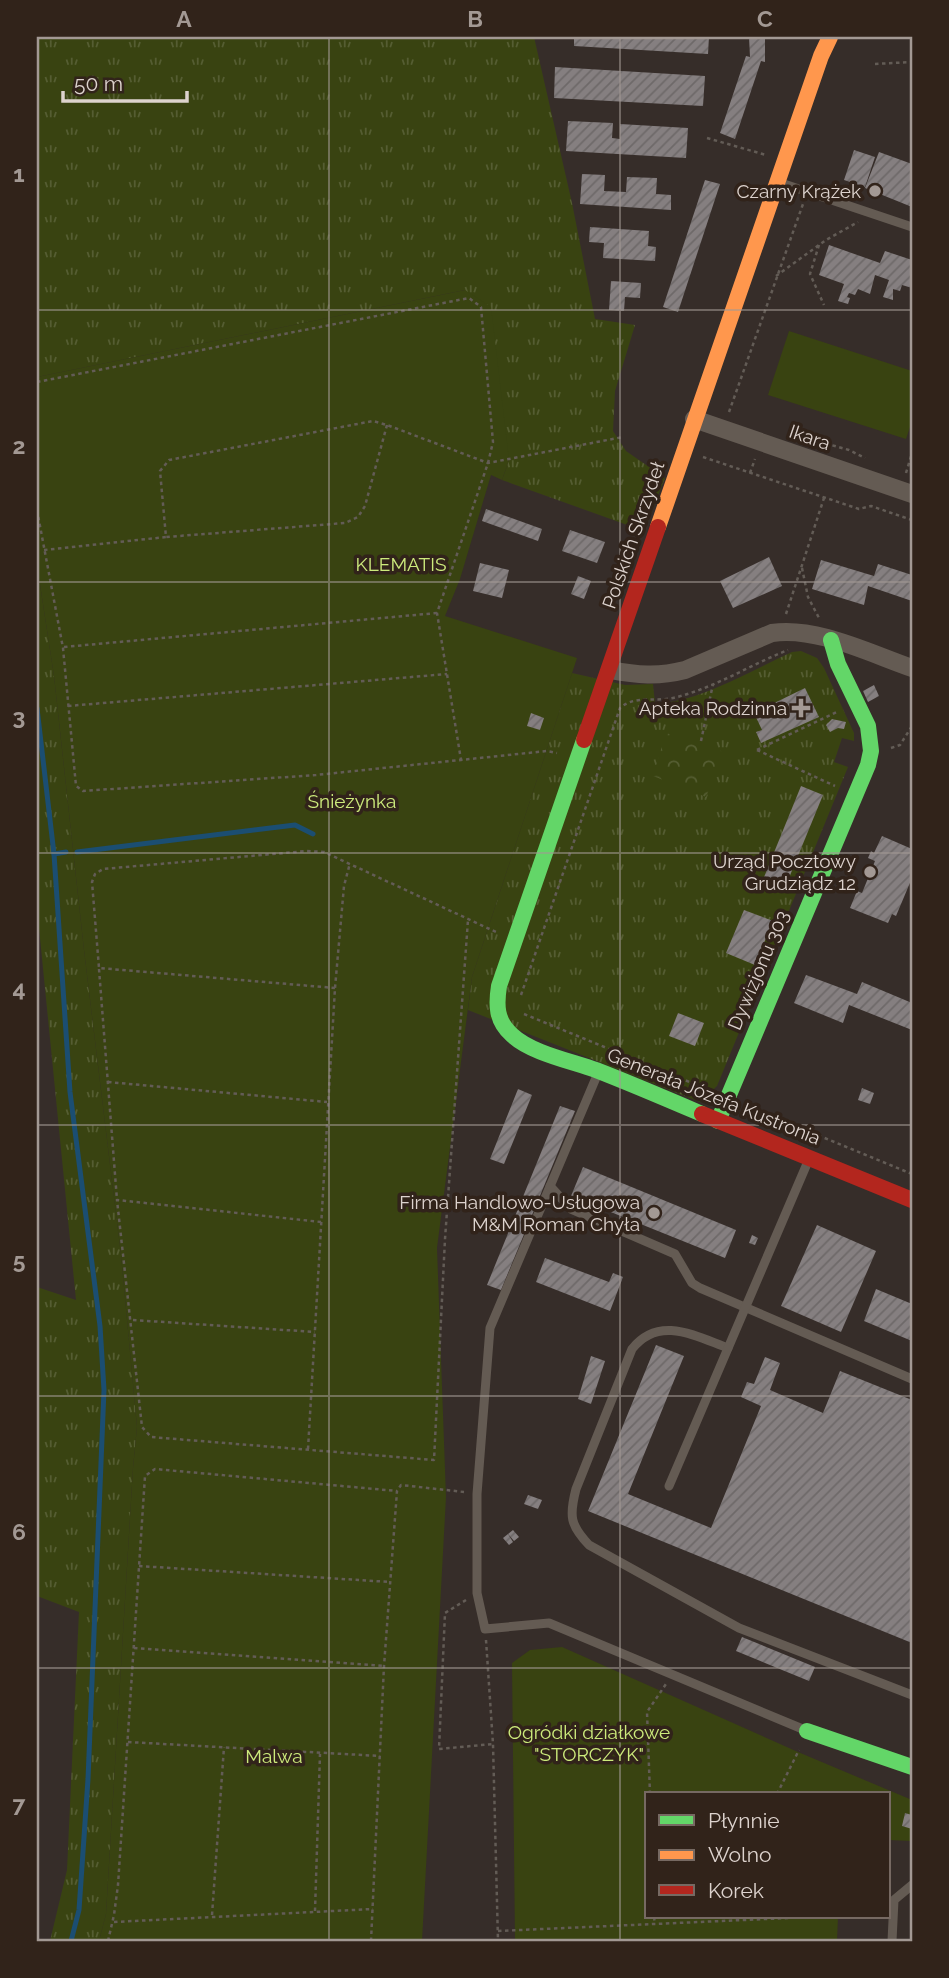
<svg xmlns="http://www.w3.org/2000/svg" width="949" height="1978" font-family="Raleway,sans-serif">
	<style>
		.grass { fill: url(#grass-tufts) }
		.park { fill: url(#park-crowns) }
		.garden { fill: #394311 }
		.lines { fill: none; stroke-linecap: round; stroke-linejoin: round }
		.stream { stroke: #1b4e72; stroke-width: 5 }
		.building { fill: url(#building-hatch) }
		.path { stroke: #635c56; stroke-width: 2.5; stroke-dasharray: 3.5 3.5; stroke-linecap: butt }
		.lane { stroke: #645b53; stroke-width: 9 }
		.street { stroke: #645b53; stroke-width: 18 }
		.fast { stroke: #63d668; stroke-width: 16 }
		.slow { stroke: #ff974d; stroke-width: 16 }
		.jam { stroke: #b3261e; stroke-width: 16 }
		.grid { fill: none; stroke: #a39994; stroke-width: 2; stroke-opacity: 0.55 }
		.poi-dot { fill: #a39994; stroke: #31231a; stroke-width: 2.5 }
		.labels { text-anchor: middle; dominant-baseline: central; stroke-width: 7; stroke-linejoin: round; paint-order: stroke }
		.poi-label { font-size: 19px; fill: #ddd3ce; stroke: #31231a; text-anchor: end }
		.street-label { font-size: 19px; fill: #ddd3ce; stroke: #31231a }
		.park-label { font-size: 19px; fill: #cdeb7c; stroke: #31231a }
		.neatline { fill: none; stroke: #a39994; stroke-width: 2.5 }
		.grid-label { font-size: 23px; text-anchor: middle; font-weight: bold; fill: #a39994 }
	</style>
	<defs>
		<pattern id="grass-tufts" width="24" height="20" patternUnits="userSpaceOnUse" patternTransform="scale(1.75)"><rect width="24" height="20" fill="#394311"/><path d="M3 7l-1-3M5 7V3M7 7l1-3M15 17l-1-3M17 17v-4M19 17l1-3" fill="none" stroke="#555d32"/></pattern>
		<pattern id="park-crowns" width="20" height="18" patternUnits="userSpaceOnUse" patternTransform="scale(1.75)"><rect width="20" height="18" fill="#394311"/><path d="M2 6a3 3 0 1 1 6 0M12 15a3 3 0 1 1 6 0" fill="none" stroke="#555d32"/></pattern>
		<pattern id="building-hatch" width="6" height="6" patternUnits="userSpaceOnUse" patternTransform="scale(1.75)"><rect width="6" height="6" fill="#857f80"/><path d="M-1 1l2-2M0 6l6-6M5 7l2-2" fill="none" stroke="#6e6969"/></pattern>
	</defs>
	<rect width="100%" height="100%" fill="#362d29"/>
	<g class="grass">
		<path d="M37,37H534L572,203L595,319L635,325L615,391L613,431L626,451L665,478L644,531L502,480L509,460L465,290L37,377Z"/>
		<path d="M37,565L54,676L84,950L121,1255L137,1427L133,1468L106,1914L99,1941H50L67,1870L79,1612L37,1596V1287L76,1300L37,908Z"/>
		<path d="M801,651L817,658L824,668L854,733V741L842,738L834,762L848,767L717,1086L700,1102L468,1010L472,977L572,673L625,685L653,684L655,703C696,704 754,669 792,652Z"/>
	</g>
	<path class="park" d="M666,733L724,752L706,797L653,776Z"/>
	<g class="garden">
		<path d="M465,290L491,307L509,460L502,480L491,475L460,579L445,616L577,658L472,977L437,1248L446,1497L422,1941H99L106,1914L133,1468L137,1427L121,1255L84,950L54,676L37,565V377Z"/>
		<path d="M789,331L912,371V421L906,439L768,395Z"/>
		<path d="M562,1647L798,1752L912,1800V1841L888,1840V1794H646V1917H838L837,1941H515L512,1663L530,1650Z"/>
	</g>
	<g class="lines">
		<g class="stream">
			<path d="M37,708L54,854L70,1092L100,1326L104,1390L88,1779L79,1910L71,1941"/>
			<path d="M77,852L295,825L313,834"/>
			<path d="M54,854L66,852"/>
		</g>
	</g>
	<g class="building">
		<path d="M574,37H709L708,54L574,46Z"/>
		<path d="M749,37H765V62L761,61L735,139L720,133L746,56L750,57Z"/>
		<path d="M555,67L705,76L703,106L554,98Z"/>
		<path d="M568,121L613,123L612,138L620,139V124L688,128L686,158L566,151Z"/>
		<path d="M854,150L875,157L865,187L844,180Z"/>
		<path d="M879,152L912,164V207L865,188Z"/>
		<path d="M582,174L605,175L604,191L626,192L627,177L657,178L656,194L671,195V210L580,204Z"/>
		<path d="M705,180L720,184L678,312L663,307Z"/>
		<path d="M590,227L649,231L648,246L656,247L655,261L603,258L604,243L589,242Z"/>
		<path d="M829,245L880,263L885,251L912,260V288L902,285L900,291L893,289V300L883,297L889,280L875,275L870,294L858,289L855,295L849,293L847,297L850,298L848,304L838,301L844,284L819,275Z"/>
		<path d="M611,281L641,283L640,298L625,297L624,311L609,310Z"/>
		<path d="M486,509L542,529L538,541L482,521Z"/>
		<path d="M570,530L605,542L597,563L562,551Z"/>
		<path d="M769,557L782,586L733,608L720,581Z"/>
		<path d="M821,560L874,576L878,564L912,575V601L868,586L864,605L812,589Z"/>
		<path d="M480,563L509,570L502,598L473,591Z"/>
		<path d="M578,576L591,581L584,599L571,594Z"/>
		<path d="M874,685L879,696L868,702L863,691Z"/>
		<path d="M805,688L819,717L761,743L756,732L762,730L754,713Z"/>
		<path d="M531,713L544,718L540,730L527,726Z"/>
		<path d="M832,719L846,722L844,729L838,728L830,732L826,725Z"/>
		<path d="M801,786L823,795L784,890L762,882Z"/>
		<path d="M882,836L912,849V878L896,916L892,914L888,923L850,908L857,891L862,893L875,861L868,858L871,851L874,853Z"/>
		<path d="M744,910L773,921L755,965L726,953Z"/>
		<path d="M806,975L857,994L862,982L912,1003V1030L849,1005L843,1023L794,1003Z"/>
		<path d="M678,1013L704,1023L695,1046L669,1036Z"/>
		<path d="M862,1088L874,1093L870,1104L858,1100Z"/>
		<path d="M518,1089L532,1095L504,1164L490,1159Z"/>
		<path d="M560,1106L575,1111L501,1290L487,1285Z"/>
		<path d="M583,1167L736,1230L725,1258L571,1196Z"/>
		<path d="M817,1225L876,1251L841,1332L781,1306Z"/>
		<path d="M752,1235L758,1238L755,1245L749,1243Z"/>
		<path d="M545,1258L609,1282L613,1273L623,1277L610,1311L536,1282Z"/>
		<path d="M876,1289L912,1304V1341L864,1321Z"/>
		<path d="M656,1345L684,1356L628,1494L711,1528L761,1406L741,1397L747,1382L754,1384L765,1357L780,1363L770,1390L823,1413L840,1371L912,1400V1643L588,1511Z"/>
		<path d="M591,1356L605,1361L591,1404L578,1399Z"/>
		<path d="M528,1495L542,1500L538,1509L524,1504Z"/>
		<path d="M513,1530L519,1537L514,1541L508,1534Z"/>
		<path d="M508,1534L513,1542L509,1545L503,1538Z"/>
		<path d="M742,1637L815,1667L809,1681L736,1651Z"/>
		<path d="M905,1813L912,1815V1829L902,1826Z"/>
	</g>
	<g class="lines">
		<g class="path">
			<path d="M875,64L912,62"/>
			<path d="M707,138L766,155"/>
			<path d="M819,245L810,274L824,305"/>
			<path d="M776,276L826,240L858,222"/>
			<path d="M37,382L469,298L481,307L493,442L488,463L437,613L461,760"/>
			<path d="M729,412L803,204"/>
			<path d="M387,425L365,506L358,517L345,523L166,537L160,471L169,460L373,421L387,425L488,463L623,437"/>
			<path d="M792,434L849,450L865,458"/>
			<path d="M703,457L859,509L871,506L912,520"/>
			<path d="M750,473L755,459"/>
			<path d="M906,473L912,453"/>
			<path d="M37,510L63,648L76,786L83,791L316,775L547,751L557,753"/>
			<path d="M44,550L166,537"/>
			<path d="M802,568L808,597L819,618"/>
			<path d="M786,614L824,498"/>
			<path d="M64,647L437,613"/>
			<path d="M68,706L447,674"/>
			<path d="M701,741L713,684"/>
			<path d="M891,748L900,745L912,726"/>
			<path d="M757,750L835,786"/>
			<path d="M757,750L839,711"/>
			<path d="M99,969L117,1200"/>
			<path d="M335,988L99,968L92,882L95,874L103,869L307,851L324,852L496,932"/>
			<path d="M521,995L620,708C636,694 657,703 677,697C716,687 750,665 788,650"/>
			<path d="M524,1014L709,1090"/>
			<path d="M108,1082L327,1102"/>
			<path d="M747,1106L912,1174"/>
			<path d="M321,1222L117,1200L142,1427L151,1437L434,1460L445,1239L468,920"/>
			<path d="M133,1320L315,1332"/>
			<path d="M308,1449L335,988L344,886L350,863"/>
			<path d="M139,1566L390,1582"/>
			<path d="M466,1600L445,1613L439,1749L493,1744"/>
			<path d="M486,1640L493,1744L498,1941"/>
			<path d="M134,1648L384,1666"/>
			<path d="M128,1742L380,1756"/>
			<path d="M650,1794L647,1712L666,1684"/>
			<path d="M777,1794L799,1750"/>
			<path d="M315,1911L320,1754"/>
			<path d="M212,1915L224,1747"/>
			<path d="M654,1917L655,1924"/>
			<path d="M114,1922L373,1909"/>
			<path d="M498,1931L811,1917"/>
			<path d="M108,1941L114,1915L118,1885L145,1476L155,1469L397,1491"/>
			<path d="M371,1941L384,1666L397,1491L401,1485L464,1492"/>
		</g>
		<g class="lane">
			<path d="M781,183L912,227"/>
			<path d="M598,1073L490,1328L477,1494V1593L485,1629L549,1623L805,1730"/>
			<path d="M550,1186L571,1209L675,1254L692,1283L700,1288L912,1379"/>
			<path d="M728,1348C695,1336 659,1315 632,1349L576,1489C569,1516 570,1525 589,1545L739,1628L912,1695"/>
			<path d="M669,1486L809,1159"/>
			<path d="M892,1941L894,1900L912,1885"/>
		</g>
		<g class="street">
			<path d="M694,419L912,494"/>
			<path d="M610,670C637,675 658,677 685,670L772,633C816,626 871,654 912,668"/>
		</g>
		<g class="fast">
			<path d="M584,740L499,986C496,1005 496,1021 512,1035C531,1053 571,1061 596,1070C632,1084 667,1099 702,1114"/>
			<path d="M718,1121L868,765L871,751L868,726L838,664L831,640"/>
			<path d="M807,1731L912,1767"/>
		</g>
		<path class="slow" d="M658,527L821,56L830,37"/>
		<g class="jam">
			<path d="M584,740L658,527"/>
			<path d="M702,1114L912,1200"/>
		</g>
	</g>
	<path class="grid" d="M329,37V1941M620,37V1941M37,310H912M37,582H912M37,853H912M37,1125H912M37,1396H912M37,1668H912"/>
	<g class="poi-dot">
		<circle cx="875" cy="191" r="7"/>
		<path d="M797.5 697.5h7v7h7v7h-7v7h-7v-7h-7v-7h7z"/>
		<circle cx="870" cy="872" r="7"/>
		<circle cx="654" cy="1213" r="7"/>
	</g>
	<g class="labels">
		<g class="poi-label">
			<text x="861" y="191">Czarny Krążek</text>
			<text x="787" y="708">Apteka Rodzinna</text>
			<text x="856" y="861">Urząd Pocztowy<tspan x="856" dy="22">Grudziądz 12</tspan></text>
			<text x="640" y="1202">Firma Handlowo-Usługowa<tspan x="640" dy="22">M&amp;M Roman Chyła</tspan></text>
		</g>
		<g class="street-label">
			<text transform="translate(810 437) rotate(19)">Ikara</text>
			<text transform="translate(633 535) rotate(-71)">Polskich Skrzydeł</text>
			<text transform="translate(758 970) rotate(-67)">Dywizjonu 303</text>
			<text transform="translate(714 1096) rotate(22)">Generała Józefa Kustronia</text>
		</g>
		<g class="park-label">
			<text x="401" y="564">KLEMATIS</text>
			<text x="352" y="801">Śnieżynka</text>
			<text x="589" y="1732">Ogródki działkowe<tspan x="589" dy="22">"STORCZYK"</tspan></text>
			<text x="274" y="1756">Malwa</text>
		</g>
	</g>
	<rect width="949" height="1978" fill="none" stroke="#31231a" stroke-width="77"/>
	<rect x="645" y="1792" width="245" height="126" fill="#31231a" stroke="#766962" stroke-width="2"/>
	<rect x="659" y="1815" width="35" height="10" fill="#63d668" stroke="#766962" stroke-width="2"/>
	<text x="708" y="1828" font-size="21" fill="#ddd3ce">Płynnie</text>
	<rect x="659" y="1850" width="35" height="10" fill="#ff974d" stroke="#766962" stroke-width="2"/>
	<text x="708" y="1862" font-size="21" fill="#ddd3ce">Wolno</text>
	<rect x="659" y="1885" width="35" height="10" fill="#b3261e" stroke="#766962" stroke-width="2"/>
	<text x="708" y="1898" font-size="21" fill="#ddd3ce">Korek</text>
	<path d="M63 91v10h124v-10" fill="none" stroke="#ddd3ce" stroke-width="3.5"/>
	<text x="74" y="91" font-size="21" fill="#ddd3ce" stroke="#31231a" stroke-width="5" paint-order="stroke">50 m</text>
	<rect x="38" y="38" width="873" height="1902" class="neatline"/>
	<g class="grid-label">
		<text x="184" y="27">A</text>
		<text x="475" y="27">B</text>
		<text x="765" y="27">C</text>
		<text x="19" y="182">1</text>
		<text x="19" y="454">2</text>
		<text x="19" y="725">3</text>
		<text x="19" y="997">4</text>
		<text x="19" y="1269">5</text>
		<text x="19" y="1540">6</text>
		<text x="19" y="1812">7</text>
	</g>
</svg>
